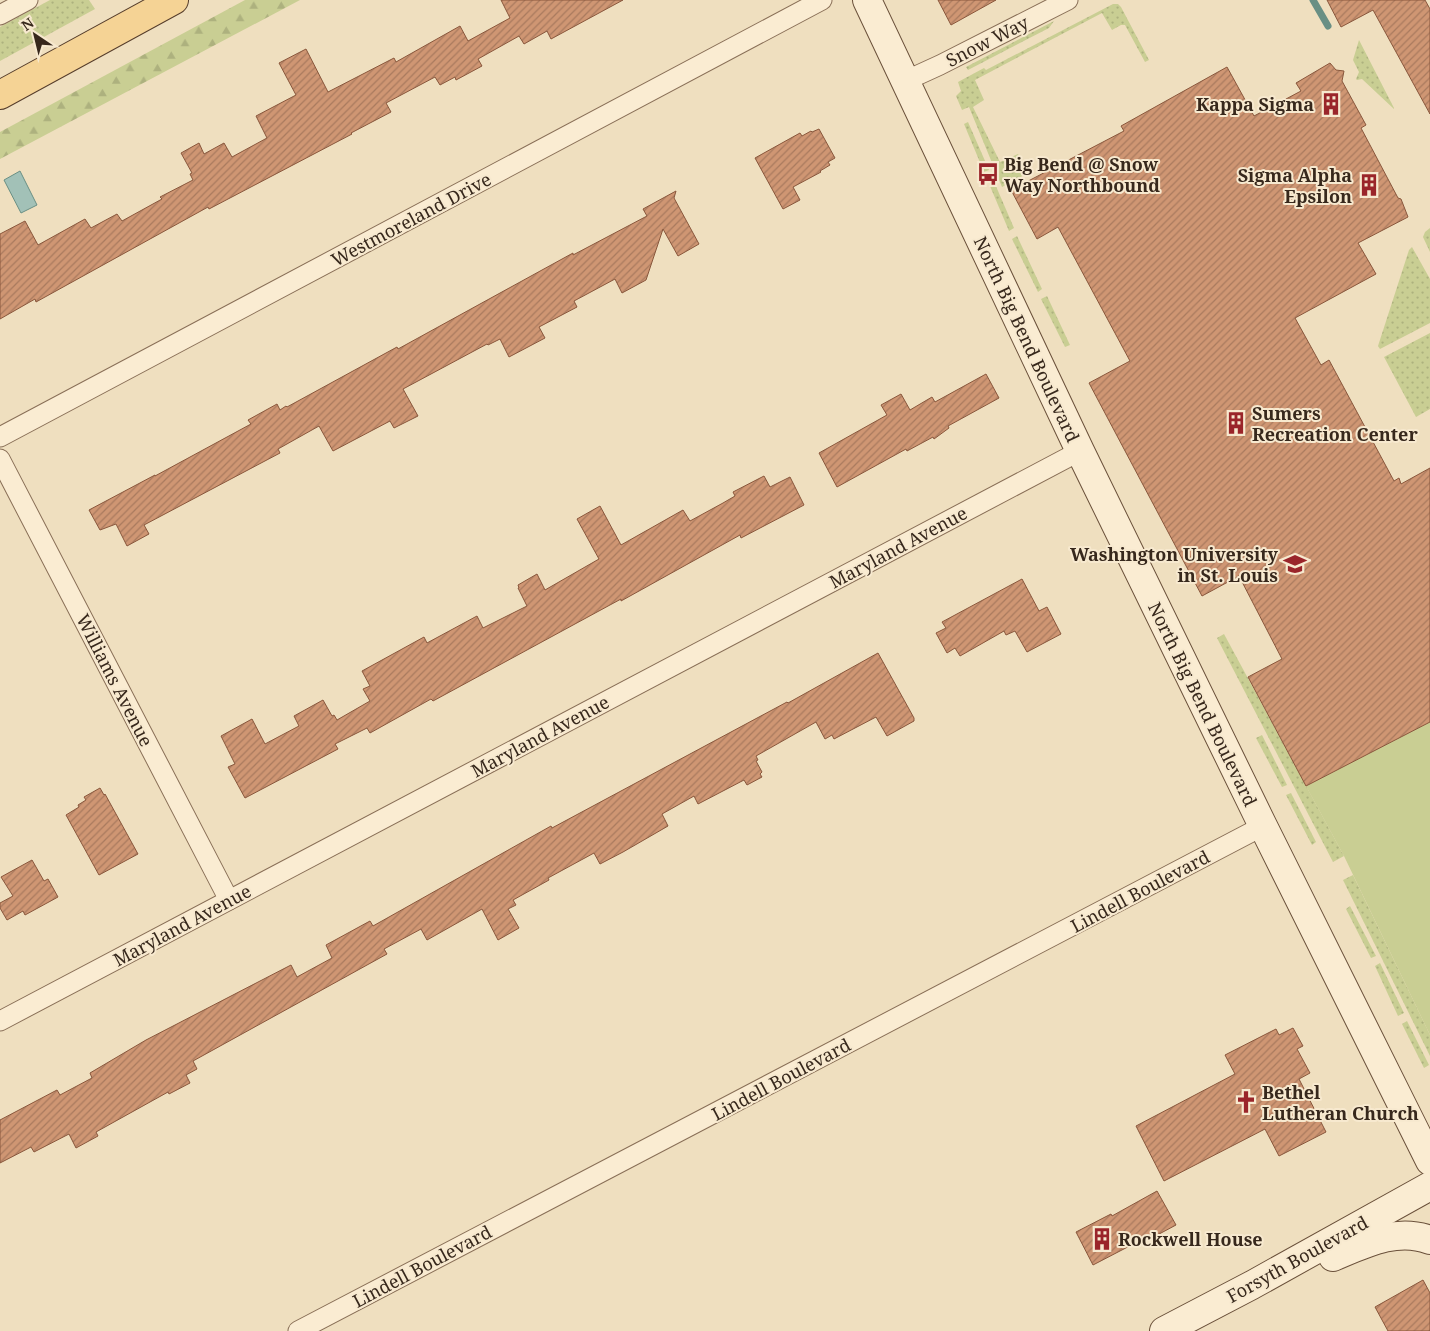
<svg xmlns="http://www.w3.org/2000/svg" width="1430" height="1331" font-family="'Noto Serif',serif">
	<style>
		.grass { fill: url(#grass-dots) }
		.forest { fill: url(#forest-firs) }
		.park { fill: #c9ce93 }
		.water { fill: #a2c1b7; stroke: #698f84 }
		.lines { fill: none; stroke-linecap: round; stroke-linejoin: round }
		.stream { stroke: #698f84; stroke-width: 7 }
		.building { fill: url(#building-hatch); stroke: #89573c }
		.minor-casing { stroke: #896f57; stroke-width: 21 }
		.secondary-casing { stroke: #6a503a; stroke-width: 30 }
		.primary-casing { stroke: #563d2b; stroke-width: 30 }
		.minor { stroke: #faecd2; stroke-width: 19 }
		.secondary { stroke: #faecd2; stroke-width: 28 }
		.primary { stroke: #f5d395; stroke-width: 28 }
		.labels { text-anchor: middle; dominant-baseline: central; stroke-width: 4; stroke-linejoin: round; paint-order: stroke }
		.street-label { font-size: 18px; fill: #37281c; stroke: #f7e9cf }
		.poi-label { font-size: 18px; font-weight: bold; fill: #37281c; stroke: #f7e9cf; text-anchor: start }
	</style>
	<defs>
		<pattern id="grass-dots" width="8" height="8" patternUnits="userSpaceOnUse" patternTransform="scale(1.25)"><rect width="8" height="8" fill="#c9ce93"/><path d="M2 2h.1M6 6h.1" fill="none" stroke="#adb17e" stroke-width="1.8" stroke-linecap="round"/></pattern>
		<pattern id="forest-firs" width="22" height="20" patternUnits="userSpaceOnUse" patternTransform="scale(1.25)"><rect width="22" height="20" fill="#c9ce93"/><path d="M5 1l3.5 6h-7zM16 11l3.5 6h-7z" fill="#adb17e"/></pattern>
		<pattern id="building-hatch" width="6" height="6" patternUnits="userSpaceOnUse" patternTransform="scale(1.25)"><rect width="6" height="6" fill="#cf9673"/><path d="M-1 1l2-2M0 6l6-6M5 7l2-2" fill="none" stroke="#a97a5e"/></pattern>
	</defs>
	<rect width="100%" height="100%" fill="#efdfbf"/>
	<g class="grass">
		<path d="M50,0H89L95,9L0,61V27Z"/>
		<path d="M1113,4H1118L1121,7L1149,60L1145,62L1125,25H1121L1112,30L1102,13L975,80L984,100L973,107L1000,162L1018,154L1028,173L1002,187L969,107L962,110L956,96L961,91L958,82L984,68L986,70Z"/>
		<path d="M1054,21L1049,28L968,70L966,67Z"/>
		<path d="M1359,40L1394,108V109L1362,79L1357,80L1356,79L1359,72L1353,60Z"/>
		<path d="M968,122L989,170L984,172L964,124Z"/>
		<path d="M992,177L1014,228L1009,231L987,179Z"/>
		<path d="M1430,228V252L1423,237L1425,232Z"/>
		<path d="M1017,236L1042,289L1038,292L1012,239Z"/>
		<path d="M1412,247L1430,279V323L1380,349L1378,346L1409,250Z"/>
		<path d="M1047,296L1070,345L1065,347L1041,299Z"/>
		<path d="M1430,333V409L1416,417L1384,357Z"/>
		<path d="M1224,634L1344,856L1333,862L1217,638Z"/>
		<path d="M1262,735L1287,785L1282,787L1256,738Z"/>
		<path d="M1291,793L1316,842L1312,845L1286,795Z"/>
		<path d="M1353,875L1430,1035V1056L1343,880Z"/>
		<path d="M1350,906L1376,956L1371,958L1346,909Z"/>
		<path d="M1380,963L1404,1013L1398,1016L1375,966Z"/>
		<path d="M1407,1021L1429,1065L1424,1068L1402,1024Z"/>
	</g>
	<path class="forest" d="M245,0H300L0,159V132Z"/>
	<path class="park" d="M1430,722V1035L1344,856L1306,786Z"/>
	<path class="water" d="M20,171L37,205L21,213L4,180Z"/>
	<g class="lines">
		<path class="stream" d="M1313,0L1328,26"/>
	</g>
	<g class="building">
		<path d="M501,0H623L551,39L547,31L524,44L519,36L478,59L482,66L456,80L455,77L440,85L435,77L386,103L391,112L351,133L352,134L209,209L208,207L36,302L35,299L0,319V234L25,221L38,245L85,219L91,228L117,214L122,221L162,199L160,197L193,180L190,174L192,173L181,153L199,143L204,154L224,143L232,157L267,138L256,116L296,95L279,63L306,49L328,92L394,58L396,62L460,26L468,41L510,18Z"/>
		<path d="M938,0H996L951,25Z"/>
		<path d="M1327,0H1425L1430,9V114L1373,10L1341,27Z"/>
		<path d="M1330,63L1336,70L1344,71L1342,81L1366,125L1361,128L1398,198L1401,199L1408,217L1358,243L1376,274L1295,318L1321,365L1329,360L1394,481L1399,478L1401,484L1430,468V722L1306,786L1248,677L1282,659L1239,576L1202,596L1089,383L1130,361L1058,227L1037,239L1011,190L1124,131L1121,126L1227,67L1254,116L1301,91L1296,83Z"/>
		<path d="M819,129L835,158L828,162L830,165L820,171L821,172L793,187L800,200L783,209L755,158L800,133L802,136L811,131L812,132Z"/>
		<path d="M676,191L674,198L699,244L678,256L663,229L646,280L622,293L615,279L574,301L577,307L539,327L545,338L509,357L500,339L488,345L487,344L403,389L418,416L394,428L390,421L333,451L319,426L278,449L280,453L144,525L149,534L127,546L116,524L100,530L89,510L155,475V476L251,424L248,420L277,404L280,410L286,406L287,407L397,347L398,349L573,253V255L647,216L643,209Z"/>
		<path d="M986,374L999,398L948,426L949,428L934,439L933,437L907,451L906,449L837,487L819,453L887,415L881,405L901,394L910,410L932,397L935,402Z"/>
		<path d="M764,476L770,487L790,477L804,505L741,538L740,535L621,601V599L433,701L431,699L370,733L367,728L335,744L338,749L245,798L228,767L235,764L221,736L252,719L265,744L299,726L294,716L323,700L332,716L334,715L337,720L370,701L363,689L370,686L362,671L424,637L427,643L477,616L483,628L527,606L518,588H519L518,585L537,574L545,590L599,559L577,519L600,506L621,545L683,510L690,521L723,503L735,496L733,492Z"/>
		<path d="M1022,579L1039,611L1047,607L1061,634L1027,652L1015,631L1006,635L1004,631L960,656L955,648L947,653L936,633L946,628L942,622Z"/>
		<path d="M878,653L914,718V721L887,736L876,717L834,739L832,735L825,739L816,722L756,756L758,760L756,761L762,772L760,774L762,777L747,785L744,780L698,804L694,796L662,814L668,826L623,852L600,864L594,853L548,878L549,880L513,900L516,905L508,909L519,928L498,940L482,909L427,940L421,929L384,949L387,954L193,1061L197,1069L186,1075L190,1083L169,1094L168,1092L96,1132L98,1136L76,1148L69,1134L34,1152L31,1147L0,1163V1120L57,1090L60,1095L92,1078L90,1073L146,1040L291,965L297,977L332,958L326,945L370,921L373,926L551,826L552,828L787,702L788,703Z"/>
		<path d="M100,788L104,795L105,794L138,854L99,875L66,815L79,807L78,805L86,800L84,797Z"/>
		<path d="M32,860L44,881L48,879L58,897L25,915L23,911L7,920L0,908V903L13,896L1,877Z"/>
		<path d="M1293,1028L1303,1046L1297,1049L1310,1073L1299,1079L1326,1132L1279,1156L1265,1129L1164,1181L1136,1126L1235,1074L1225,1055L1276,1029L1279,1035Z"/>
		<path d="M1157,1191L1176,1225L1146,1241L1145,1238L1093,1265L1076,1232L1111,1214L1112,1216Z"/>
		<path d="M1423,1280L1430,1293V1331H1388L1375,1307Z"/>
	</g>
	<g class="lines">
		<defs>
			<g id="minor">
				<path d="M0,15L28,0"/>
				<path d="M905,81L940,65L1068,0"/>
				<path d="M0,437L822,0"/>
				<path d="M0,459L229,900"/>
				<path d="M0,1021L1080,451"/>
				<path d="M298,1331L1263,826"/>
			</g>
			<g id="secondary">
				<path d="M867,0L1080,451L1263,826L1430,1161"/>
				<path d="M1333,1257C1364,1244 1397,1227 1430,1240"/>
				<path d="M1164,1331L1252,1285L1430,1186"/>
			</g>
			<path id="primary" d="M0,95L174,0"/>
		</defs>
		<use href="#minor" class="minor-casing"/>
		<use href="#secondary" class="secondary-casing"/>
		<use href="#primary" class="primary-casing"/>
		<use href="#minor" class="minor"/>
		<use href="#secondary" class="secondary"/>
		<use href="#primary" class="primary"/>
	</g>
	<defs>
		<symbol id="building-bare" viewBox="-9 -9 18 18"><path d="M-4-6H4V6H1V3H-1V6H-4ZM-2.5-4.3h1.7v1.8h-1.7ZM.8-4.3h1.7v1.8H.8ZM-2.5-1h1.7V.8h-1.7ZM.8-1h1.7V.8H.8Z" fill="#9a252a" stroke="#f7e9cf" stroke-width="2.5" paint-order="stroke"/></symbol>
		<symbol id="bus-bare" viewBox="-9 -9 18 18"><path d="M-5-6H5V4H4V6H2V4H-2V6H-4V4H-5ZM-3.5-4V0h7V-4ZM-3.5 1.2v1.5H-2V1.2ZM2 1.2v1.5H3.5V1.2Z" fill="#9a252a" stroke="#f7e9cf" stroke-width="2.5" paint-order="stroke"/></symbol>
		<symbol id="university-bare" viewBox="-9 -9 18 18"><path d="M0-5L7-2L0 1L-7-2ZM-4 1L0 2.5L4 1V4Q0 6-4 4Z" fill="#9a252a" stroke="#f7e9cf" stroke-width="2.5" paint-order="stroke"/></symbol>
		<symbol id="church-bare" viewBox="-9 -9 18 18"><path d="M-1.2-6h2.4v3.5h3.3v2.4h-3.3V6h-2.4V-.1h-3.3v-2.4h3.3Z" fill="#9a252a" stroke="#f7e9cf" stroke-width="2.5" paint-order="stroke"/></symbol>
	</defs>
	<g fill-rule="evenodd">
		<use href="#building-bare" x="1315" y="88" width="32" height="32"/>
		<use href="#bus-bare" x="972" y="158" width="32" height="32"/>
		<use href="#building-bare" x="1353" y="169" width="32" height="32"/>
		<use href="#building-bare" x="1220" y="407" width="32" height="32"/>
		<use href="#university-bare" x="1279" y="548" width="32" height="32"/>
		<use href="#church-bare" x="1230" y="1086" width="32" height="32"/>
		<use href="#building-bare" x="1086" y="1223" width="32" height="32"/>
	</g>
	<g class="labels">
		<g class="street-label">
			<text transform="translate(987 41) rotate(-27)">Snow Way</text>
			<text transform="translate(411 219) rotate(-28)">Westmoreland Drive</text>
			<text transform="translate(1027 339) rotate(65)">North Big Bend Boulevard</text>
			<text transform="translate(898 547) rotate(-28)">Maryland Avenue</text>
			<text transform="translate(115 680) rotate(63)">Williams Avenue</text>
			<text transform="translate(1203 704) rotate(64)">North Big Bend Boulevard</text>
			<text transform="translate(540 736) rotate(-28)">Maryland Avenue</text>
			<text transform="translate(1140 891) rotate(-28)">Lindell Boulevard</text>
			<text transform="translate(182 925) rotate(-28)">Maryland Avenue</text>
			<text transform="translate(781 1079) rotate(-28)">Lindell Boulevard</text>
			<text transform="translate(1297 1259) rotate(-29)">Forsyth Boulevard</text>
			<text transform="translate(422 1266) rotate(-28)">Lindell Boulevard</text>
		</g>
		<g class="poi-label">
			<text x="1314" y="104" text-anchor="end">Kappa Sigma</text>
			<text x="1004" y="164">Big Bend @ Snow<tspan x="1004" dy="21">Way Northbound</tspan></text>
			<text x="1352" y="175" text-anchor="end">Sigma Alpha<tspan x="1352" dy="21">Epsilon</tspan></text>
			<text x="1252" y="413">Sumers<tspan x="1252" dy="21">Recreation Center</tspan></text>
			<text x="1278" y="554" text-anchor="end">Washington University<tspan x="1278" dy="21">in St. Louis</tspan></text>
			<text x="1262" y="1092">Bethel<tspan x="1262" dy="21">Lutheran Church</tspan></text>
			<text x="1118" y="1239">Rockwell House</text>
		</g>
	</g>
	<g transform="translate(35 35) rotate(325)" stroke="#f7e9cf" stroke-width="4" paint-order="stroke">
	<path d="M0-4L9 19L0 12L-9 19Z" fill="#37281c"/>
	<text y="-8" font-size="14" font-weight="bold" text-anchor="middle" fill="#37281c">N</text>
	</g>
</svg>
